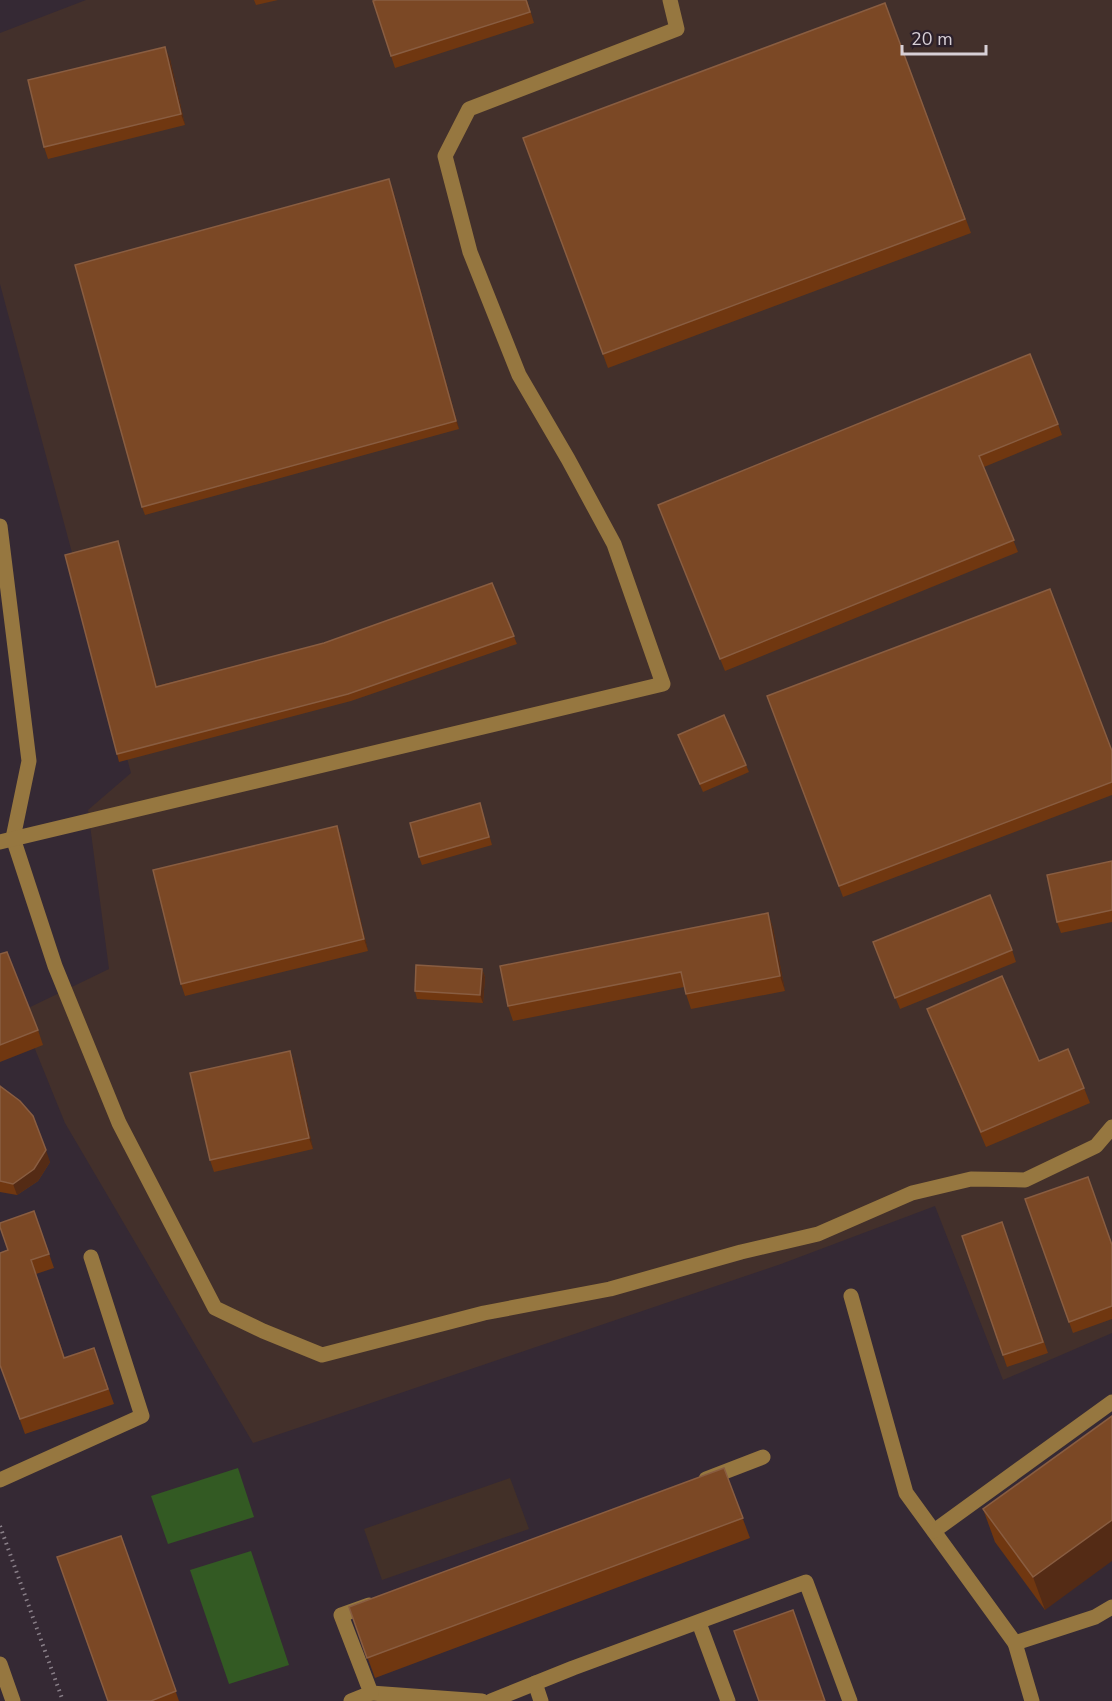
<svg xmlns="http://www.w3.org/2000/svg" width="1112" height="1701" font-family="'Nunito Sans',sans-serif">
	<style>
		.industrial { fill: #43302b }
		.medical { fill: #423028 }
		.green { fill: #335a23 }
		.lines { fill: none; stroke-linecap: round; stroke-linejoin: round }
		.path { stroke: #897f88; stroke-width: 4; stroke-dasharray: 1.5 4.5; stroke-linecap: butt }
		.minor { stroke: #967740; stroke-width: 15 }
		.wall { fill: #703710 }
		.shaded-wall { fill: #542b15 }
		.building { fill: #7b4825; stroke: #895d41; stroke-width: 1.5 }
	</style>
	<rect width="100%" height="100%" fill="#352934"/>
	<path class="industrial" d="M86,0H1112V1333L1003,1380L935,1206L781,1264L253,1443L65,1123L20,1012L109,969L88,810L131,773L0,284V33Z"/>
	<path class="medical" d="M510,1478L529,1529L382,1580L364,1529Z"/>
	<g class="green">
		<path d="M238,1468L254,1517L168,1544L151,1496Z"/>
		<path d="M251,1551L289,1665L229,1684L190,1570Z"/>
	</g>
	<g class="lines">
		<path class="path" d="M0,1526L63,1701"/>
		<g class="minor">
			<path d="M0,526L29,761L13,838L55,966L119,1123L215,1308L263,1331L322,1355L484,1313L610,1289L741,1252L818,1234L912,1193L971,1179L1025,1180L1096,1146L1112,1127"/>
			<path d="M0,842L663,684L614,544L568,459L519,375L470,252L445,156L469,109L677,29L670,0"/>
			<path d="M851,1296L906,1493L1015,1643"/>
			<path d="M706,1479L763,1457"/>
			<path d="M0,1480L142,1416L91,1257"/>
			<path d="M934,1531L1112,1402"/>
			<path d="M699,1623L728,1701"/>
			<path d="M0,1664L13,1701"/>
			<path d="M535,1683L541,1701"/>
			<path d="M371,1693L482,1701"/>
			<path d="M351,1701L371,1693L341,1615L369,1605"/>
			<path d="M491,1701L573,1668L806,1582L850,1701"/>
			<path d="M1032,1701L1015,1643L1095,1617L1112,1607"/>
		</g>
	</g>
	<g class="wall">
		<path d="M254,0H278L256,5Z"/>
		<path d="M527,0L534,23L395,68L391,56Z"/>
		<path d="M885,3L971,233L608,368L523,138Z"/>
		<path d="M170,59L185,125L48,159L44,147Z"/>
		<path d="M392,187L459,429L145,515L142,507Z"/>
		<path d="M1058,424L1062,435L984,467L1018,552L725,671L658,505Z"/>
		<path d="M118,541L157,686L324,643L492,583L517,644L351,701L119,762L117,754Z"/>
		<path d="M767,696L1112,751V795L843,897Z"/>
		<path d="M678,735L746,765L749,772L703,792Z"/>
		<path d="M480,803L492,845L422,865L419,857Z"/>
		<path d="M337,826L341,837L368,951L185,996L181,984Z"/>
		<path d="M1112,861V922L1061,933L1057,922Z"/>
		<path d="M768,913L773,928L785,991L691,1009L686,994L684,987L513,1021L508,1006Z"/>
		<path d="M873,942L1012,950L1016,962L900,1009Z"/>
		<path d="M0,954L38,1030L43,1045L0,1062Z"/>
		<path d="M482,969L485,977L483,1003L417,999L415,991Z"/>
		<path d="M927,1009L1039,1061L1084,1088L1090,1103L986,1147L933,1023Z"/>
		<path d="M290,1051L294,1062L313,1149L214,1172L210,1160Z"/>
		<path d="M0,1086L50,1162L38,1181L17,1195L0,1192Z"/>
		<path d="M1025,1199L1112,1244V1319L1073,1333Z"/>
		<path d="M34,1211L54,1268L36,1274L65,1358L94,1348L114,1404L25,1434L0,1365L8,1250Z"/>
		<path d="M1002,1222L1048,1353L1007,1367L962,1236Z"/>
		<path d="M1112,1416L1045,1610L995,1542L983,1509Z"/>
		<path d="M724,1468L750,1538L375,1678L349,1607Z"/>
		<path d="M121,1536L179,1701H108Z"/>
	</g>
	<g class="shaded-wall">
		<path d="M165,47L170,59L185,125L181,114Z"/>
		<path d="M389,179L392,187L459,429L456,421Z"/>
		<path d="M118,541L120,549L159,694L156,687Z"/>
		<path d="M337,826L341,837L368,951L364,939Z"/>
		<path d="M768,913L773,928L785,991L780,976Z"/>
		<path d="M482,969L485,977L483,1003L480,995Z"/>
		<path d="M290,1051L294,1062L313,1149L309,1138Z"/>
		<path d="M46,1150L50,1162L38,1181L17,1195L13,1184Z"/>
		<path d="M1112,1520V1561L1045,1610L1033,1577Z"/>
	</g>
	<g class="building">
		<path d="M376,0H526L530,12L391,56L373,1Z"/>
		<path d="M885,3L965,219L603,354L523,138Z"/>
		<path d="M165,47L181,114L44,147L28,80Z"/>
		<path d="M389,179L456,421L142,507L75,265Z"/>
		<path d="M1030,354L1058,424L979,456L1014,540L720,659L658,505Z"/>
		<path d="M118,541L156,687L324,643L492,583L514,636L348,694L117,754L65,555Z"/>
		<path d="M1050,589L1112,751V782L839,886L767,696Z"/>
		<path d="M724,715L746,765L700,784L678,735Z"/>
		<path d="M480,803L489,837L419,857L410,823Z"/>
		<path d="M337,826L364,939L181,984L153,870Z"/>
		<path d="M1112,861V910L1057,922L1047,875Z"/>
		<path d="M990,895L1012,950L895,998L873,942Z"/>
		<path d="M768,913L780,976L686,994L681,972L508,1006L500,966Z"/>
		<path d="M7,952L38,1030L0,1045V954Z"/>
		<path d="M416,965L482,969L480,995L415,991Z"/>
		<path d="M1002,976L1039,1061L1068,1049L1084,1088L981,1132L927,1009Z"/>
		<path d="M290,1051L309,1138L210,1160L190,1073Z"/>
		<path d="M0,1086L20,1101L33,1116L46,1150L34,1169L13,1184L0,1181Z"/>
		<path d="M1088,1177L1112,1245V1306L1069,1322L1025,1199Z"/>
		<path d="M34,1211L49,1254L31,1260L64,1358L94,1348L108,1389L20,1419L0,1365V1253L8,1250L0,1227V1223Z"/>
		<path d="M1002,1222L1043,1342L1003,1355L962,1236Z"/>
		<path d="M1112,1416V1520L1033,1577L983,1509Z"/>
		<path d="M724,1468L743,1518L367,1658L349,1607Z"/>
		<path d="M121,1536L176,1691L151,1701H108L57,1557Z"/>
		<path d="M793,1610L825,1701H759L734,1631Z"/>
	</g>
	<path d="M902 45v9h84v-9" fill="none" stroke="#d7cfd6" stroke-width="3"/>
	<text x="911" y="45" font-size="18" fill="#d7cfd6" stroke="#2b1f2a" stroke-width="4.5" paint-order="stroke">20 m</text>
</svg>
